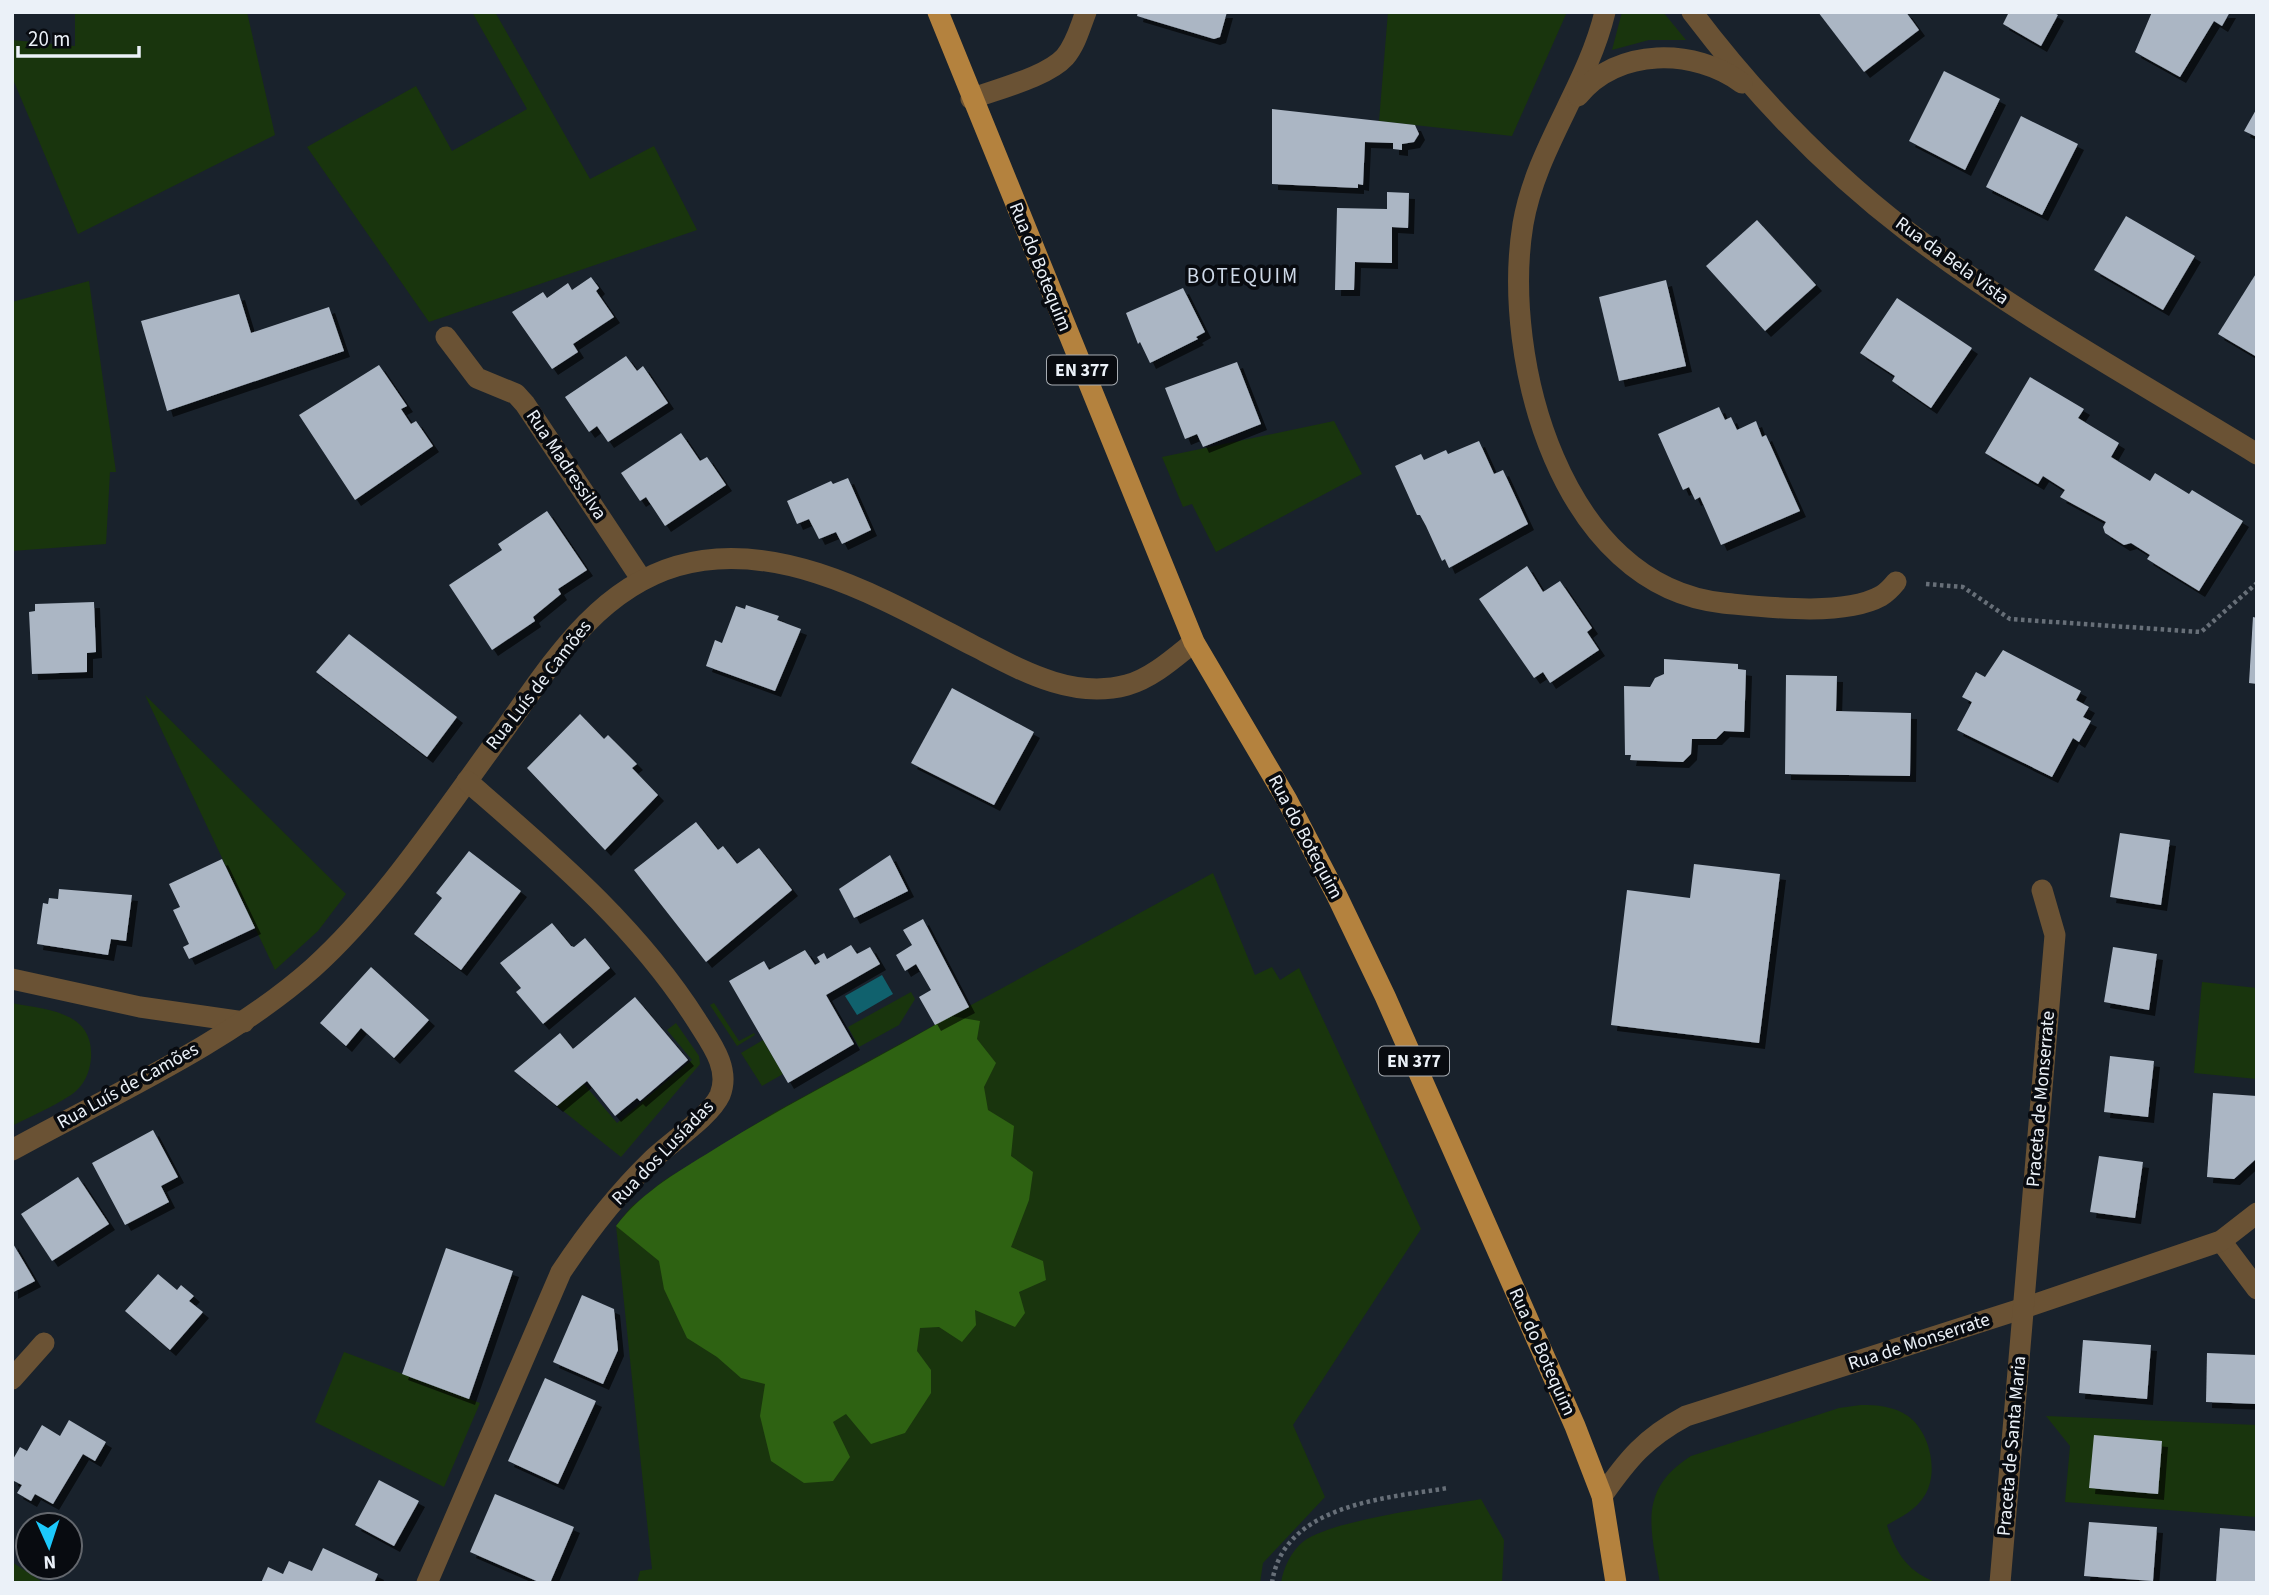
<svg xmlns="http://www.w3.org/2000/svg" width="2269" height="1595" font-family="'Source Sans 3',sans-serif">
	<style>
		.green { fill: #19350d }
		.forest { fill: #2e6212 }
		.water { fill: #10616d }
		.building { fill: #abb6c4; filter: url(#shadow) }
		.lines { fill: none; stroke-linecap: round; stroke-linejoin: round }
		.path { stroke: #676f78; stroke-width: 4.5; stroke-dasharray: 3.5 3.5; stroke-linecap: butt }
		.minor { stroke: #6a5234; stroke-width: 21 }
		.primary { stroke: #b4823e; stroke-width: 21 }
		.labels { text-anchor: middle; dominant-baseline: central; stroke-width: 7; stroke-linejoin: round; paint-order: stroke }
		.shield { fill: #080b10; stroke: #a7acb2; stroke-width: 2 }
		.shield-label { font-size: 18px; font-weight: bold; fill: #ebf1f8 }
		.street-label { font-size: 19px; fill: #ebf1f8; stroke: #080b10 }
		.neighbourhood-label { font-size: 21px; letter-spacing: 2px; fill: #ced9e8; stroke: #080b10 }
	</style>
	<defs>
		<filter id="shadow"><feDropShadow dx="6" dy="6" stdDeviation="0" flood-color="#0009"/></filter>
	</defs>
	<rect width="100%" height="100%" fill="#19222c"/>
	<g class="green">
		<path d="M75,12H247L275,135L78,234L12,77V40L75,46Z"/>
		<path d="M472,12H495L590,179L654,146L697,230L429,322L307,147L416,86L452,151L527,109Z"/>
		<path d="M1388,12H1567L1512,136L1379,121Z"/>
		<path d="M1622,12H1663L1686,40H1649L1612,50Z"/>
		<path d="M89,281L116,472H110L106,544L12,551V302Z"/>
		<path d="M1334,421L1362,474L1216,552L1192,504L1183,507L1162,457Z"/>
		<path d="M145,695L346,894L318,931L275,970Z"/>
		<path d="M1213,873L1255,975L1272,967L1280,980L1299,968L1421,1229L1293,1425L1325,1497L1263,1563L1260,1583H637L640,1571L652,1569L616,1226L630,1208L663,1181L775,1112Z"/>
		<path d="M2202,982L2257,988V1079L2194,1073Z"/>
		<path d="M911,992L915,999L899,1025L859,1047L848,1027Z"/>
		<path d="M12,1003C47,1010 94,1011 91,1058C90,1073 83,1087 71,1095C53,1107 31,1116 12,1126Z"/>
		<path d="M714,1003L739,1041L754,1033L755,1035L737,1046L710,1005Z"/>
		<path d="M676,1023L699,1056L700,1064L621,1157L557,1106L584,1084L617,1123L692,1060L667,1030Z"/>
		<path d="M763,1040L783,1074L762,1086L741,1053Z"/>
		<path d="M344,1352L480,1403L444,1487L315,1422Z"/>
		<path d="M1861,1405C1876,1405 1894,1406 1908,1416C1930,1432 1939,1472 1925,1495C1916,1510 1901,1517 1887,1525C1895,1553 1909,1573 1938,1583H1660C1651,1529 1637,1490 1691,1456L1839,1408Z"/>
		<path d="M2046,1416L2257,1425V1517L2065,1502L2070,1446Z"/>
		<path d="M1481,1499L1504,1540L1502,1583H1281C1283,1568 1292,1550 1304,1541C1335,1519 1439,1507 1481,1499Z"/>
		<path d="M12,1562L44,1583H12Z"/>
	</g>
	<path class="forest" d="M951,1016L980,1021L977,1039L996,1063L984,1087L988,1110L1014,1126L1011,1156L1033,1172L1029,1200L1011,1247L1043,1261L1046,1280L1019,1292L1025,1313L1015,1327L975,1310L976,1325L962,1342L939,1327L920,1328L917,1351L931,1370V1393L905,1433L871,1444L846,1414L833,1422L850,1457L833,1481L804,1483L771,1461L760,1416L765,1384L741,1378L717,1357L687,1338L664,1289L659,1261L616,1226C643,1190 683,1169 721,1145C796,1099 875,1060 951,1016Z"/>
	<path class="water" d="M882,975L893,994L857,1015L845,996Z"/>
	<g class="building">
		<path d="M1138,12H1227L1220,37L1214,39L1137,16Z"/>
		<path d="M1818,12H1906L1919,30L1864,72Z"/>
		<path d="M2009,12H2053L2058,15L2041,46L2003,24Z"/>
		<path d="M2152,12H2230L2222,26L2214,21L2180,77L2135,52Z"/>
		<path d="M1944,71L2000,99L1965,170L1909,141Z"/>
		<path d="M2257,108V137L2244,131Z"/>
		<path d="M1272,109L1415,125L1419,134L1414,142L1402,144V150L1393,149V143L1365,142L1363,185L1358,184V188L1272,184Z"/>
		<path d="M2021,116L2078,144L2042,215L1986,187Z"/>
		<path d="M1387,192L1409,193L1408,228L1392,227V263L1355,262L1354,290H1335L1337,208L1387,209Z"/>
		<path d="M2126,216L2195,256L2163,310L2094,270Z"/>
		<path d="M1757,220L1816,285L1765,331L1706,266Z"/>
		<path d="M2257,272V357L2218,334Z"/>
		<path d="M591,277L599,288L596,291L614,317L573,344L578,352L552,369L512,312L543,292L547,298L568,283L572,290Z"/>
		<path d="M1666,280L1686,366L1619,381L1599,297Z"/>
		<path d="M1183,288L1205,332L1196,337L1198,339L1150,363L1140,342L1138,344L1126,313Z"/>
		<path d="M239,294L251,333L329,307L344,351L167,411L141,321Z"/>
		<path d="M1897,298L1972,348L1931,408L1892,381L1895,376L1860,353Z"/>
		<path d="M626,356L637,371L643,366L668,403L608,442L597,426L589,432L565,397Z"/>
		<path d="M1237,362L1261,424L1203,447L1197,434L1185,439L1165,388Z"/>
		<path d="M379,365L407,406L401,409L411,424L416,421L433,446L355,500L299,415Z"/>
		<path d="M2030,377L2084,409L2078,418L2119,443L2111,457L2150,481L2155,473L2189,494L2192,490L2243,521L2199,591L2147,559L2150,555L2131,543L2124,545L2105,533L2103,527L2106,522L2060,497L2065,490L2043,476L2038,484L1985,453Z"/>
		<path d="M1719,407L1725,420L1731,417L1737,430L1756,421L1762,437L1766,435L1800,511L1721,545L1700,497L1695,500L1689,487L1683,490L1658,434Z"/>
		<path d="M681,433L700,461L707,457L726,485L665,526L646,497L640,501L621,473Z"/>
		<path d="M1479,441L1494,474L1503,470L1528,524L1449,568L1445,559L1442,561L1426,526L1420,515H1417L1395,466L1421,454L1424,460L1446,450L1448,454Z"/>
		<path d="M848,478L871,530L842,544L836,532L819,539L809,519L797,524L787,501L831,481L833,484Z"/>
		<path d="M547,511L587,570L558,589L561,594L533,617L535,621L492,650L449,585L502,550L498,544Z"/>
		<path d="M1527,566L1543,592L1560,581L1592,628L1587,632L1599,650L1550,683L1543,672L1534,678L1479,599Z"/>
		<path d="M94,602L96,652L87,653V672L32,674L29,612L35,611V604Z"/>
		<path d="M746,605L779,616L777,620L801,629L775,691L706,666L715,640L722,643L736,606L745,609Z"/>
		<path d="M2253,617L2257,618V684L2249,683Z"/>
		<path d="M349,634L457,717L427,757L316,672Z"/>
		<path d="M2003,650L2081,691L2076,700L2089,707L2083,717L2091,721L2079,742L2073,738L2052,777L1957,730L1972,702L1962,697L1976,672L1985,677Z"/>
		<path d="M1664,659L1738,664V669L1746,670L1744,732L1724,731L1716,739H1692L1691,754L1683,762L1630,760L1631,755H1625L1624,686L1650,687L1655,678L1664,674Z"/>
		<path d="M1786,675L1837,676L1836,711L1911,713L1910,776L1785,774Z"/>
		<path d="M952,688L1034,732L994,805L911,763Z"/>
		<path d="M580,714L604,739L608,735L637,764L632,768L658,795L605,850L527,768Z"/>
		<path d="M696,822L718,850L723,846L737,864L759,848L792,890L706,962L634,870Z"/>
		<path d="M2120,833L2170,840L2161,905L2110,897Z"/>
		<path d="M469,851L521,891L461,970L414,934L442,898L436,893Z"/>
		<path d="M890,855L908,891L854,918L839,889Z"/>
		<path d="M222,859L255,928L189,959L183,947L189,944L173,910L180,907L169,884Z"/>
		<path d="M1694,864L1780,874L1759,1043L1611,1025L1627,890L1690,898Z"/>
		<path d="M59,889L132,895L126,941L111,939L108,955L37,944L43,903L48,904L49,898L58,899Z"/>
		<path d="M923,919L969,1007L935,1025L919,997L931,990L916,964L905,971L896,955L912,945L903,930Z"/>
		<path d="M552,923L571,946L574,947L585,938L610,968L543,1024L516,992L521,988L500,963Z"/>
		<path d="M851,945L857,954L870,947L880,964L826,995L854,1044L788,1083L729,981L764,961L769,970L805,950L815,965L820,962L817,957L824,953L827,959Z"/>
		<path d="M2113,947L2157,954L2149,1010L2104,1002Z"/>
		<path d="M371,967L429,1020L394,1058L361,1028L346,1046L320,1023Z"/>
		<path d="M635,997L688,1060L640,1101L637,1098L615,1116L587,1081L557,1106L514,1071L560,1033L573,1049Z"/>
		<path d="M2110,1056L2154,1061L2148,1117L2104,1112Z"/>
		<path d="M2213,1093L2257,1096V1158L2234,1179L2207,1177Z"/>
		<path d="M153,1130L178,1177L161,1186L169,1202L125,1225L92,1163Z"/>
		<path d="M2099,1156L2143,1162L2135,1218L2090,1212Z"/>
		<path d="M78,1177L109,1224L52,1261L21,1214Z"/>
		<path d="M12,1242L35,1281L12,1293Z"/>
		<path d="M446,1248L513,1271L469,1399L402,1374Z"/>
		<path d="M158,1274L177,1290L181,1285L194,1296L189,1301L203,1312L170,1350L125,1311Z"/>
		<path d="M582,1295L614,1309L618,1350L603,1384L553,1362Z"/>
		<path d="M2083,1340L2151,1345L2147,1399L2079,1393Z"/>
		<path d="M2207,1353L2257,1355V1404L2206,1402Z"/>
		<path d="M545,1378L596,1401L558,1484L508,1461Z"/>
		<path d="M69,1420L106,1442L95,1461L83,1454L53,1504L35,1494L31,1501L17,1493L22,1485L12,1480V1461L20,1447L27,1451L42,1425L60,1436Z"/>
		<path d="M2094,1435L2162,1441L2158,1494L2089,1488Z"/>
		<path d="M379,1480L419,1501L394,1546L355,1525Z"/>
		<path d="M495,1494L574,1527L550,1583H541L470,1552Z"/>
		<path d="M2089,1522L2157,1527L2153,1581L2084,1576Z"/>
		<path d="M2220,1528L2257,1531V1583L2216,1582Z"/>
		<path d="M323,1548L378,1574L374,1583H261L268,1567L283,1574L289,1561L312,1571Z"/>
	</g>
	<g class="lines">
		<g class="path">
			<path d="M1926,584L1963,587L2010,619L2201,632L2257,583"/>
			<path d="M1272,1583C1283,1504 1387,1498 1448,1488"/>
		</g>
		<g class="minor">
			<path d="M1605,12C1587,87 1536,148 1523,224C1501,359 1561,586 1723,603C1765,607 1843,617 1881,596C1886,593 1892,587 1896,582"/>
			<path d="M1692,12C1754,94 1826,169 1907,231C2017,315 2140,382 2257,454"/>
			<path d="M1578,96C1617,47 1695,48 1742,83"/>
			<path d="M971,99C997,89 1047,77 1065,57C1076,44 1080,27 1086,12"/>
			<path d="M446,337L477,378L516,394L525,404L642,580"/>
			<path d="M12,979L140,1007L244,1022"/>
			<path d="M12,1150C110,1096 230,1042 313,968C381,907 442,815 497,740C546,673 592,591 677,566C779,536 887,601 974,646C1021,670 1072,700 1127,685C1152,678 1174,658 1194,642"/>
			<path d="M2221,1241L2257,1289"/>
			<path d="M12,1379L44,1343"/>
			<path d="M1602,1496C1628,1459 1645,1438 1686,1416L2024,1308L2221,1241L2257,1213"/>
			<path d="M427,1583L561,1272C587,1233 617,1194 651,1161C669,1143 710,1117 720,1095C731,1068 710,1042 697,1021C636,925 552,855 467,781"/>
			<path d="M2000,1583L2055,935L2042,890"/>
		</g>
		<path class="primary" d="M938,12L1194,642L1287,800L1337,896L1385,996L1575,1426L1602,1496L1616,1583"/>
	</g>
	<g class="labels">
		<g class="shield">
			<rect x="1047" y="355.5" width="70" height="29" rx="5"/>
			<rect x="1379" y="1046.5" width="70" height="29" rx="5"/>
		</g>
		<g class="shield-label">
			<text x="1082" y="370">EN 377</text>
			<text x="1414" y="1061">EN 377</text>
		</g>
		<g class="street-label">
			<text transform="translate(1952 261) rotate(36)">Rua da Bela Vista</text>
			<text transform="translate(1040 267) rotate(68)">Rua do Botequim</text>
			<text transform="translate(566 465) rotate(56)">Rua Madressilva</text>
			<text transform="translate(539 685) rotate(-52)">Rua Luís de Camões</text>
			<text transform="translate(1305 837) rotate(62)">Rua do Botequim</text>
			<text transform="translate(128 1086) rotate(-29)">Rua Luís de Camões</text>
			<text transform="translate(2041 1099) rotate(-85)">Praceta de Monserrate</text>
			<text transform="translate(663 1153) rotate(-46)">Rua dos Lusíadas</text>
			<text transform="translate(1919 1342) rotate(-18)">Rua de Monserrate</text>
			<text transform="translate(1542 1352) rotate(66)">Rua do Botequim</text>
			<text transform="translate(2012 1446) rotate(-85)">Praceta de Santa Maria</text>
		</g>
		<g class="neighbourhood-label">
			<text x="1243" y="276">BOTEQUIM</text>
		</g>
	</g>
	<rect width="2269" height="1595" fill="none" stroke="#ebf1f8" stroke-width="28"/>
	<g transform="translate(49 1546) rotate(177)"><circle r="33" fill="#080b10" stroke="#63676d" stroke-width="2"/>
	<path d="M0-5L12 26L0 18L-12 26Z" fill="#1cc9fc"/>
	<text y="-10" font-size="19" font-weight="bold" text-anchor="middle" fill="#ebf1f8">N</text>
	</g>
	<path d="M18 46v10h121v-10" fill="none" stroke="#ebf1f8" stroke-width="3.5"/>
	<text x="28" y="46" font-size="21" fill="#ebf1f8" stroke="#080b10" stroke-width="5" paint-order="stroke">20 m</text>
</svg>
